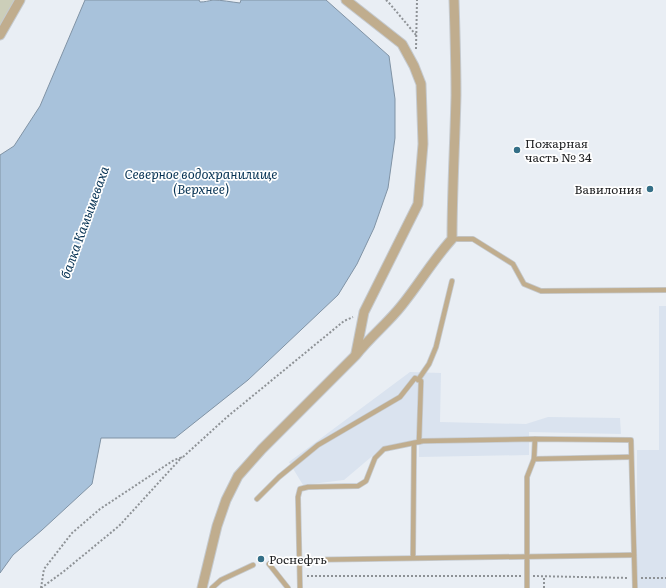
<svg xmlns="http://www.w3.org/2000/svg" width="666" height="588" font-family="Literata,serif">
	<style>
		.built { fill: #dae3ef }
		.green { fill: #ccceb9 }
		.water { fill: #a8c2db; stroke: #8093a5 }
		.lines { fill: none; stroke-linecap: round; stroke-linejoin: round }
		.lane-casing { stroke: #c5cacf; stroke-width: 6 }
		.street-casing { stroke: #c5cacf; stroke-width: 11 }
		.path { stroke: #8e9296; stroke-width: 2; stroke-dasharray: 2 2; stroke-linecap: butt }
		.lane { stroke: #c0ad8e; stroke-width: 4.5 }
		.street { stroke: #c0ad8e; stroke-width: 9 }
		.poi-dot { fill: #346f87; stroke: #fff; stroke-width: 1.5 }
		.labels { text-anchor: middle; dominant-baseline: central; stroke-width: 3.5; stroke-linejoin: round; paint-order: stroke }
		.poi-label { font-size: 12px; fill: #232426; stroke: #fff; text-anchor: start }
		.water-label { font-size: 13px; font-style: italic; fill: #073354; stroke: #fff }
	</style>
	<rect width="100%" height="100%" fill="#e9eef4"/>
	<g class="built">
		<path d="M659,306H666V588H637V450H659Z"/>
		<path d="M410,372L441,373L440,422L526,424L548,417L620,418L621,434L529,432V455L419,457V446L415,441L383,447L344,480L303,485L289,462Z"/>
	</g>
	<path class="green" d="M0,0H18L0,35Z"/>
	<path class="water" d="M85,0H199L200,2C205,2 208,1 213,0C222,0 231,2 240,3L241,0H326L389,56L395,99V138L388,188L374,228L357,264L338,295L248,380L175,438H101L92,484L42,530L13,555L0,573V155L14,146L40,106Z"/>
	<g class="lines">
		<defs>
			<g id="lane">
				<path d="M452,239H473L513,264L524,284L541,291L666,290"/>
				<path d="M418,380L429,364L436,347L452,281"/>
				<path d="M534,459L631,457"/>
				<path d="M257,499L279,477L318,445L400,397L415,378L421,381L419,442"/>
				<path d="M413,557L414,443"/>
				<path d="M299,560L634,555"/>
				<path d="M269,564L288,588"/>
				<path d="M212,588L221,580L253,565"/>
				<path d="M300,588L298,497L300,489L308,487L358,486L366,481L375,458L384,449L423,441L535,439L631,440L635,588"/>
				<path d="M527,588V477L534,459L535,439"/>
			</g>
			<g id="street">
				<path d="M346,0L402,44L414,66L421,84L423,144L418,204L364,312L356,353"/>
				<path d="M0,35L20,0"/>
				<path d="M202,588L217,526L226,500L238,476L262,449L356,355C370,337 388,323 402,305C419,284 433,260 452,239C452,191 455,143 456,95C456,63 455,32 454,0"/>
			</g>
		</defs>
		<use href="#lane" class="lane-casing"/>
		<use href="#street" class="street-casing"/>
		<g class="path">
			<path d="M386,0L390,4L416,35"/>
			<path d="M416,49L417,0"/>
			<path d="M307,576H521"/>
			<path d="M533,576L629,578"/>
			<path d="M641,578H666"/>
			<path d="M41,588L44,569L72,533L100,509L174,460L183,457L227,417L344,321L353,317"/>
			<path d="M41,588L63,572L119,526L182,457"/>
			<path d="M544,588V576"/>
		</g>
		<use href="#lane" class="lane"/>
		<use href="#street" class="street"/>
	</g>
	<g class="poi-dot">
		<circle cx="517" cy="150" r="4"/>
		<circle cx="650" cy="189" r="4"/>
		<circle cx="261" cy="559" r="4"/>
	</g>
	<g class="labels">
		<g class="poi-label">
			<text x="525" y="143">Пожарная<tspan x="525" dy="14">часть № 34</tspan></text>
			<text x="642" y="189" text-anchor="end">Вавилония</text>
			<text x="269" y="559">Роснефть</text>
		</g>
		<g class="water-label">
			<text x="201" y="173">Северное водохранилище<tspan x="201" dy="15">(Верхнее)</tspan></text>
			<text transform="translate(84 222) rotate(-70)">балка Камышеваха</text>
		</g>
	</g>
</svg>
